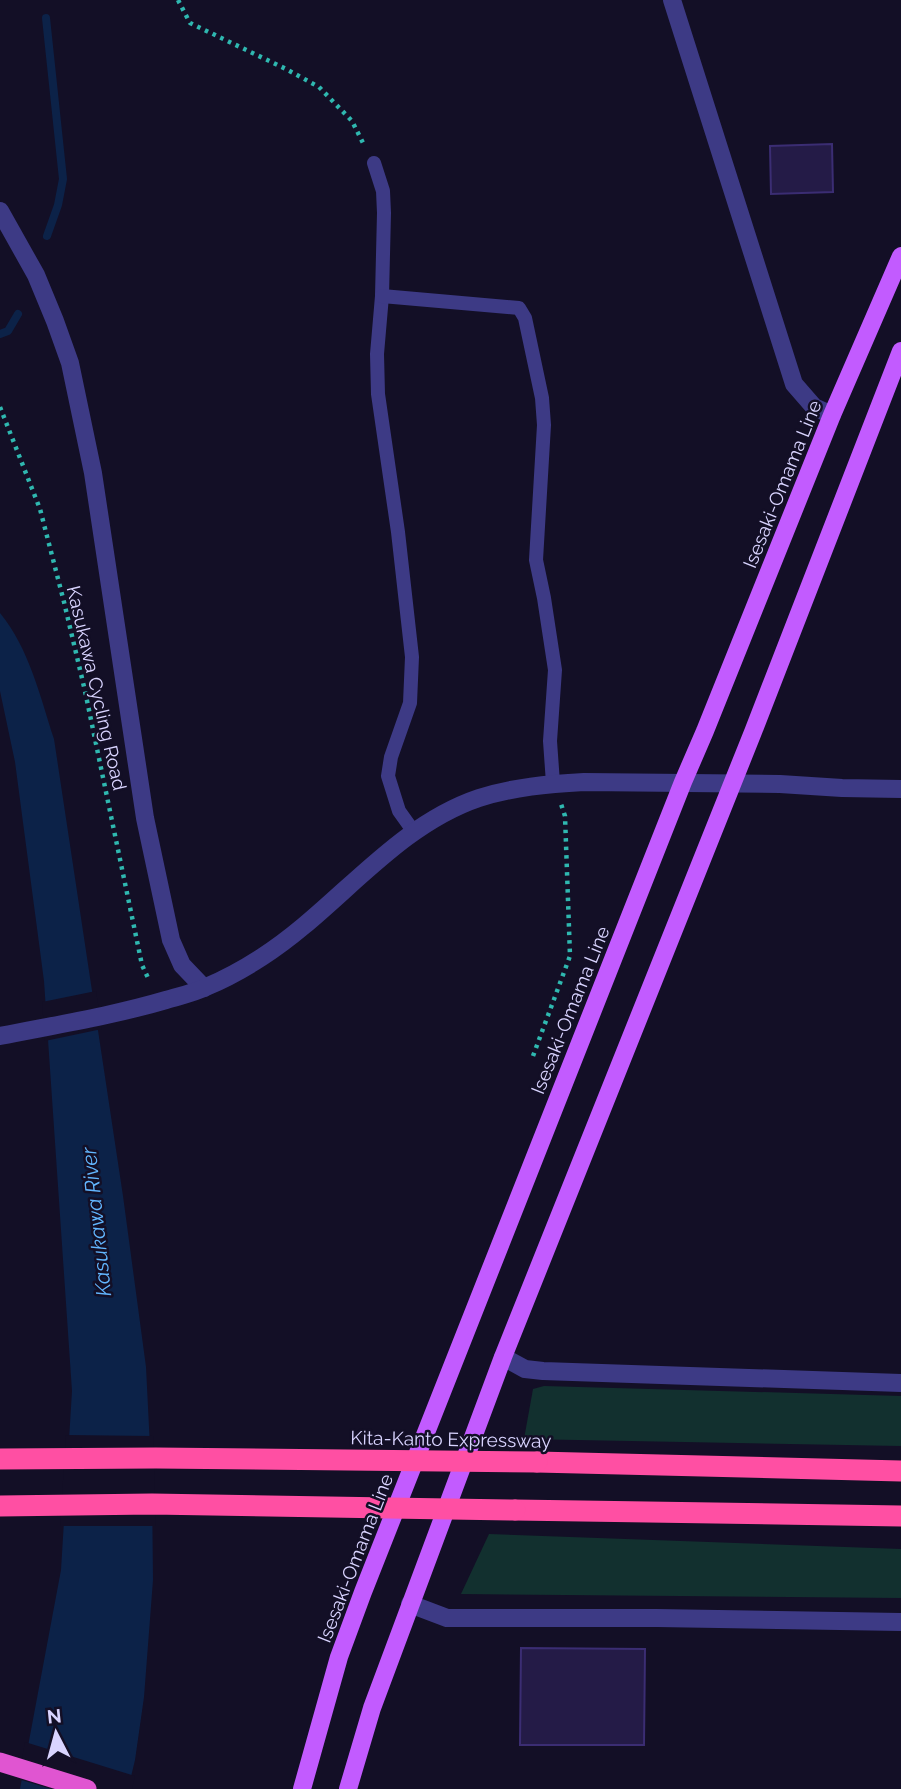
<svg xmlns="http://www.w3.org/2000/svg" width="901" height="1789" font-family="Raleway,sans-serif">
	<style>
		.green { fill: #12302f }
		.water { fill: #0c2248 }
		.pier { fill: #130f26 }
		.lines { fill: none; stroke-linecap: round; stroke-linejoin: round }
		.stream { stroke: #0c2248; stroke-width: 8 }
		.building { fill: #241b47; stroke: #3b2d73; stroke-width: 2 }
		.path { stroke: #2fb8b0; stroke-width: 4.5; stroke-dasharray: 3.5 5; stroke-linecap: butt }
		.service { stroke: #3d3a85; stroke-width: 14 }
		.minor { stroke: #3d3a85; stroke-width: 18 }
		.tertiary { stroke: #3d3a85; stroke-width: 18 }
		.primary { stroke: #c25bff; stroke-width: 18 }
		.trunk { stroke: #e055d1; stroke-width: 19 }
		.motorway { stroke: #ff4fa3; stroke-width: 21 }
		.motorway-bridge { stroke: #ff4fa3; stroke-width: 21 }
		.labels { text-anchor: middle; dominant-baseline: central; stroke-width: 5; stroke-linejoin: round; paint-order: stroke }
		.street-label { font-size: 19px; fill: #d9d4ff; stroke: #130f26 }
		.water-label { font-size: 21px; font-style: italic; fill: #62b6ff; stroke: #130f26 }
	</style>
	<rect width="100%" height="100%" fill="#130f26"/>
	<g class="green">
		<path d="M544,1386L901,1396V1446L524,1439L533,1389Z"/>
		<path d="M489,1534L901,1549V1598L461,1594Z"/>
	</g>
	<path class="water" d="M0,613C29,648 40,696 54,739L123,1196L146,1367L152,1487L153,1580L144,1697L135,1760L128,1789H20L61,1570L72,1391L44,981L15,762L0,691Z"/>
	<g class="pier">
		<path d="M96,991L102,1029L45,1041L42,1002Z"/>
		<path d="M66,1435L153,1436L156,1526H60Z"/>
		<path d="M25,1742L135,1776L132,1789H51L18,1779Z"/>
	</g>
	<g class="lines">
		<g class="stream">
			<path d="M46,18L63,179L58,205L47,236"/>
			<path d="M0,334L8,331L18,314"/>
		</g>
	</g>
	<g class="building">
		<path d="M832,144L833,192L771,194L770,146Z"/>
		<path d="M521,1648L645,1649L644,1745H520Z"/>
	</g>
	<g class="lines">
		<g class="path">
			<path d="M178,0L190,23L286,69L319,87L352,121L365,147"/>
			<path d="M0,407L40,509L64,602L85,691L142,965L149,980"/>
			<path d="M533,1056L570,956L565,816L561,804"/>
		</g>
		<g class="service">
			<path d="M374,163L383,191L384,213L382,296L377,354L378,394L398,532L412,657L410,703L391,757L388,776L399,811L414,832"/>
			<path d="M382,296L519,308L525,318L542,398L544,425L536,560L544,598L555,670L550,741L553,783"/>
		</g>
		<path class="minor" d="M503,1357L525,1369L543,1371L901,1383"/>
		<g class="tertiary">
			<path d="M672,0L794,384L814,407L832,415"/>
			<path d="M0,211L36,275L55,321L70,363L93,473L145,818L171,940L182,965L204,988"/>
			<path d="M0,1036C55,1025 112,1016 166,1000C179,996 194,993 206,987C225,979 245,968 262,957C337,909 393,827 479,798C513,787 549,784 584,782L780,784L842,788L901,789"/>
			<path d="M410,1604L447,1618H657L901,1622"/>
		</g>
		<g class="primary">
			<path d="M302,1789L339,1657L363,1592L683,782L705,731L832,415L901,256"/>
			<path d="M348,1789L372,1708L503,1357L753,732L901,351"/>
		</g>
		<path class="trunk" d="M0,1762L87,1789"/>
		<g class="motorway">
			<path d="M537,1462L901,1471"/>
			<path d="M515,1510L901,1516"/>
		</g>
		<g class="motorway-bridge">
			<path d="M0,1459L156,1458L537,1462"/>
			<path d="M0,1506L152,1504L515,1510"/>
		</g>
	</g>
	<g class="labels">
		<g class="street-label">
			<text transform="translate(782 484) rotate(-68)">Isesaki-Omama Line</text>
			<text transform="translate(97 688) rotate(77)">Kasukawa Cycling Road</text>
			<text transform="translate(570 1010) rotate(-68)">Isesaki-Omama Line</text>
			<text transform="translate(451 1439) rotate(1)">Kita-Kanto Expressway</text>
			<text transform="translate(355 1558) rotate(-69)">Isesaki-Omama Line</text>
		</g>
		<g class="water-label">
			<text transform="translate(96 1222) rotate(-96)">Kasukawa River</text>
		</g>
	</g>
	<g transform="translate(56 1733) rotate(354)" stroke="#130f26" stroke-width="5" paint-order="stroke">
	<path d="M0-5L12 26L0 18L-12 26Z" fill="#d9d4ff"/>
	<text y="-10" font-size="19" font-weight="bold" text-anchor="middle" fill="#d9d4ff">N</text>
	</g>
</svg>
